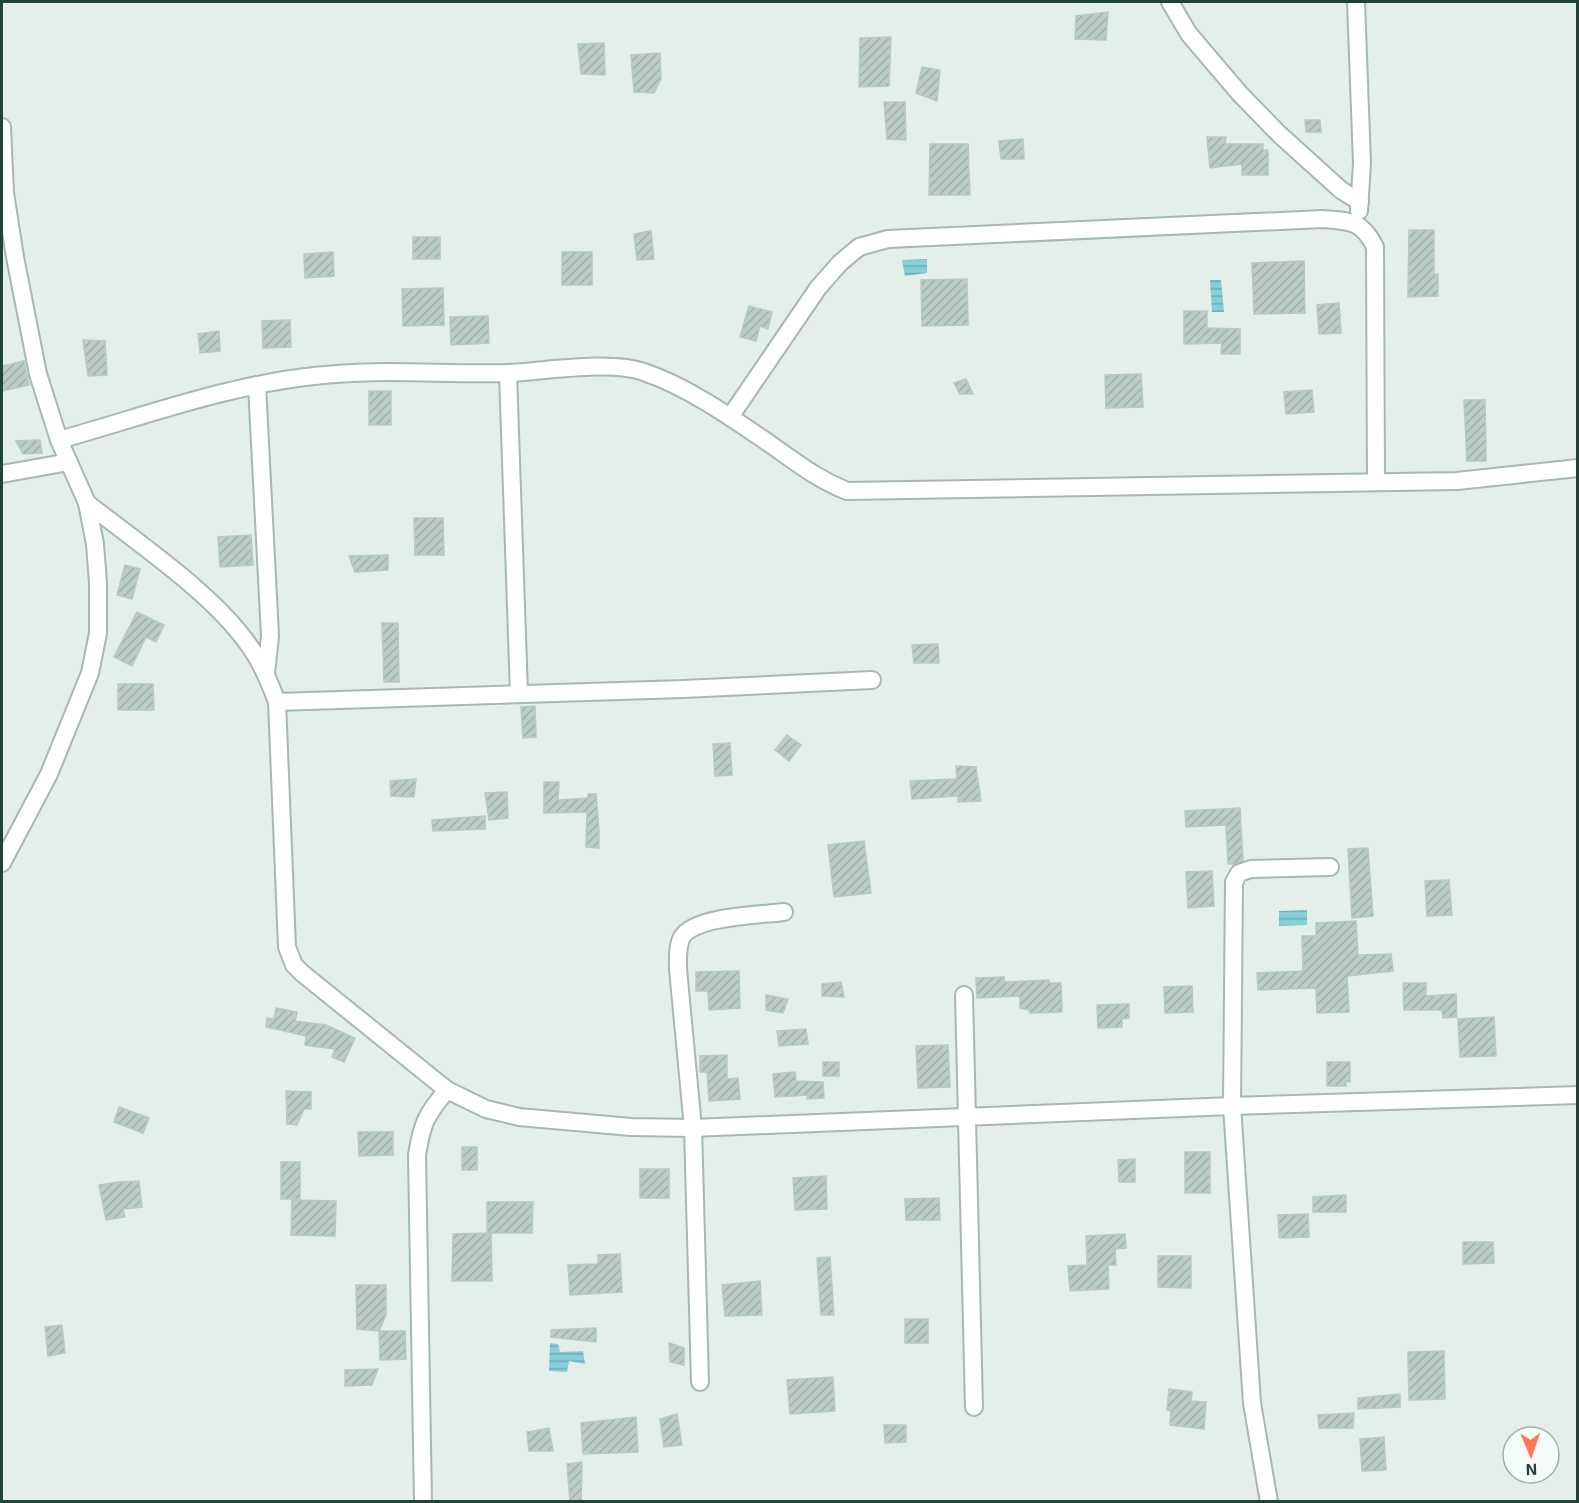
<svg xmlns="http://www.w3.org/2000/svg" width="1579" height="1503" font-family="'Exo 2',sans-serif">
	<style>
		.water { fill: url(#water-rules) }
		.building { fill: url(#building-hatch); stroke: #b5cac1; stroke-width: 1.5 }
		.lines { fill: none; stroke-linecap: round; stroke-linejoin: round }
		.minor-casing { stroke: #a5b8b1; stroke-width: 20 }
		.minor { stroke: #fff; stroke-width: 16 }
	</style>
	<defs>
		<pattern id="water-rules" width="6" height="5" patternUnits="userSpaceOnUse" patternTransform="scale(1.5)"><rect width="6" height="5" fill="#86cfda"/><path d="M0 2.5h6" fill="none" stroke="#6daab2"/></pattern>
		<pattern id="building-hatch" width="6" height="6" patternUnits="userSpaceOnUse" patternTransform="scale(1.5)"><rect width="6" height="6" fill="#bbcdc5"/><path d="M-1 1l2-2M0 6l6-6M5 7l2-2" fill="none" stroke="#a0b1aa"/></pattern>
	</defs>
	<rect width="100%" height="100%" fill="#e4efea"/>
	<g class="water">
		<path d="M927,259V273L905,276L902,260Z"/>
		<path d="M1210,280H1221L1224,312H1212Z"/>
		<path d="M1307,910V925L1279,926V911Z"/>
		<path d="M550,1343L558,1344L560,1352L583,1351L585,1364L569,1361L567,1372L549,1371Z"/>
	</g>
	<g class="building">
		<path d="M1108,12L1106,40L1075,39L1076,16Z"/>
		<path d="M891,37L889,86L859,87L860,38Z"/>
		<path d="M604,43L605,75L581,74L578,44Z"/>
		<path d="M660,53L661,79L654,93L634,92L631,55Z"/>
		<path d="M922,67L940,70L937,101L916,93Z"/>
		<path d="M884,102H905L906,140L887,139Z"/>
		<path d="M1305,120H1320L1321,132H1306Z"/>
		<path d="M1207,137H1226L1225,144H1263V150H1268V175H1242V164L1210,168Z"/>
		<path d="M1023,139L1024,159H1001L999,141Z"/>
		<path d="M930,144H968L970,195H929Z"/>
		<path d="M1409,230H1434V274H1438V296L1408,297Z"/>
		<path d="M651,231L654,259L637,260L634,234Z"/>
		<rect x="413" y="237" width="27" height="22"/>
		<path d="M333,252L334,276L305,278L304,254Z"/>
		<rect x="562" y="252" width="30" height="33"/>
		<path d="M1304,261L1305,313L1254,314L1252,263Z"/>
		<path d="M967,279L968,325L922,326L921,280Z"/>
		<path d="M443,288L444,325L403,326L402,289Z"/>
		<path d="M1339,303L1341,333L1319,334L1317,305Z"/>
		<path d="M749,306L772,312L768,329L760,326L756,341L740,337Z"/>
		<path d="M1184,311H1207V328L1240,329V354H1221L1222,343L1184,344Z"/>
		<path d="M488,316L489,343L451,345L450,317Z"/>
		<path d="M290,320L291,347L263,348L262,321Z"/>
		<path d="M219,331L220,351L200,353L198,334Z"/>
		<path d="M83,340L105,341L107,375L88,376Z"/>
		<path d="M24,361L29,385L2,391V366Z"/>
		<path d="M1141,374L1143,407L1106,408L1105,375Z"/>
		<path d="M966,379L973,394H960L954,383Z"/>
		<path d="M1312,390L1314,412L1286,414L1284,392Z"/>
		<rect x="369" y="391" width="22" height="34"/>
		<path d="M1464,400H1485L1486,461H1467Z"/>
		<path d="M40,440L42,453L23,454L16,441Z"/>
		<path d="M414,518H443L444,555H415Z"/>
		<path d="M251,535L253,565L220,567L218,537Z"/>
		<path d="M388,555V570L355,572L349,556Z"/>
		<path d="M125,565L140,569L132,599L117,595Z"/>
		<path d="M137,612L164,625L156,642L146,637L132,666L114,657Z"/>
		<path d="M382,623H398L399,682H384Z"/>
		<path d="M938,644L939,663H914L912,645Z"/>
		<path d="M118,684H153L154,710H118Z"/>
		<path d="M535,706L536,737L523,738L521,707Z"/>
		<path d="M787,735L801,745L789,761L775,750Z"/>
		<path d="M730,743L732,775L715,776L713,744Z"/>
		<path d="M956,766L976,767L981,801L958,802V796L912,799L910,781L957,779Z"/>
		<path d="M416,779L414,797L391,796L390,781Z"/>
		<path d="M544,782H559L558,800L588,798V794H596L599,830V848L586,847L587,812L544,813Z"/>
		<path d="M507,792L508,818L489,820L485,793Z"/>
		<path d="M1240,808L1243,861L1234,864H1228L1226,825L1186,827L1185,811Z"/>
		<path d="M485,816V829L433,831L432,820Z"/>
		<path d="M864,841L871,893L834,897L828,845Z"/>
		<path d="M1368,848L1373,916L1352,918L1348,849Z"/>
		<path d="M1212,871L1214,906L1188,908L1186,872Z"/>
		<path d="M1449,880L1452,915L1427,916L1425,881Z"/>
		<path d="M1356,921L1358,955L1391,954L1393,971L1347,976L1349,1012L1317,1013L1316,988L1258,990L1257,973L1303,971L1302,936H1316V923Z"/>
		<path d="M739,971L740,1008L709,1010L708,991H696V972Z"/>
		<path d="M1004,977V982L1049,980V983H1061L1062,1012L1030,1013L1029,1010L1020,1008V996L977,998L976,978Z"/>
		<path d="M841,982L844,997L822,996V984Z"/>
		<path d="M1403,983H1426V996L1456,994L1457,1017L1443,1018L1442,1010H1404Z"/>
		<path d="M1192,986L1193,1012L1165,1013L1164,987Z"/>
		<path d="M766,995L788,999L783,1013L766,1010Z"/>
		<path d="M1129,1004V1018L1122,1019V1027L1098,1028L1097,1005Z"/>
		<path d="M276,1008L297,1012L295,1021L326,1025L355,1038L344,1062L332,1057L335,1049L305,1045L306,1036L266,1027L267,1018L274,1019Z"/>
		<path d="M1494,1017L1496,1056L1460,1057L1458,1019Z"/>
		<path d="M806,1029L808,1044L779,1046L777,1031Z"/>
		<path d="M948,1045L950,1087L918,1088L916,1046Z"/>
		<path d="M727,1055V1079L738,1078L740,1099L709,1101L707,1072H700V1056Z"/>
		<rect x="823" y="1062" width="16" height="14"/>
		<path d="M1327,1062H1350V1082L1346,1081V1086H1327Z"/>
		<path d="M795,1072L796,1081L823,1082L824,1098L807,1099L808,1095L775,1097L773,1074Z"/>
		<path d="M286,1091L311,1092V1109H304L297,1125L287,1124Z"/>
		<path d="M119,1107L149,1118L143,1133L114,1122Z"/>
		<path d="M358,1132H393V1155L359,1156Z"/>
		<rect x="462" y="1147" width="15" height="23"/>
		<rect x="1185" y="1152" width="25" height="41"/>
		<path d="M1135,1159V1182H1119L1118,1160Z"/>
		<rect x="281" y="1162" width="19" height="37"/>
		<rect x="640" y="1169" width="29" height="29"/>
		<path d="M826,1176L827,1209L795,1210L793,1178Z"/>
		<path d="M139,1181L142,1207L123,1209L125,1217L106,1220L99,1185L118,1182Z"/>
		<path d="M1346,1195V1212H1313V1197Z"/>
		<path d="M939,1198L940,1220H906L905,1199Z"/>
		<path d="M292,1200L336,1201L335,1236L291,1235Z"/>
		<path d="M487,1202H533L532,1233H491L492,1281H452L453,1234L487,1233Z"/>
		<path d="M1308,1214L1309,1237L1279,1238L1278,1215Z"/>
		<path d="M1125,1234L1126,1248L1115,1249L1116,1265H1108L1109,1289L1070,1291L1068,1266L1087,1265L1086,1236Z"/>
		<path d="M1463,1242H1493L1494,1263L1463,1264Z"/>
		<path d="M620,1254L622,1292L570,1295L568,1265L598,1264V1255Z"/>
		<path d="M1158,1256H1191V1288L1158,1287Z"/>
		<path d="M830,1257L834,1315H821L817,1258Z"/>
		<path d="M760,1281L762,1315L725,1316L722,1285Z"/>
		<path d="M356,1285H386V1315L379,1331L357,1329Z"/>
		<rect x="905" y="1319" width="23" height="24"/>
		<path d="M62,1325L65,1353L48,1356L45,1327Z"/>
		<path d="M596,1328V1342L551,1337V1330Z"/>
		<path d="M379,1331H405L406,1359L380,1360Z"/>
		<path d="M669,1343L684,1348V1365L670,1362Z"/>
		<path d="M1444,1351L1445,1399L1409,1400L1408,1352Z"/>
		<path d="M378,1369L372,1385L345,1386V1370Z"/>
		<path d="M833,1377L835,1411L790,1414L787,1380Z"/>
		<path d="M1169,1389L1192,1392L1191,1401L1206,1402L1204,1429L1170,1425L1171,1411L1167,1410Z"/>
		<path d="M1400,1394V1407L1358,1409V1398Z"/>
		<path d="M1354,1413L1353,1428H1319L1318,1415Z"/>
		<path d="M677,1414L682,1445L664,1447L660,1419Z"/>
		<path d="M636,1417L638,1452L583,1454L581,1423Z"/>
		<path d="M884,1425H906V1442L885,1443Z"/>
		<path d="M549,1428L553,1451H529L527,1432Z"/>
		<path d="M1384,1437L1386,1470L1362,1471L1360,1439Z"/>
		<path d="M582,1462L581,1502H570L567,1464Z"/>
	</g>
	<g class="lines">
		<defs>
			<g id="minor">
				<path d="M1170,2L1189,34L1240,94L1279,134L1341,190L1360,202"/>
				<path d="M1356,2L1362,163L1359,211"/>
				<path d="M2,127L5,193L15,257L38,374L59,440L87,503L95,544L98,583V633L90,673L49,774L2,863"/>
				<path d="M508,373L519,694"/>
				<path d="M257,385L270,636L266,673"/>
				<path d="M730,417L818,288L840,263L859,247L888,239L1323,219C1351,221 1362,221 1375,247L1376,481"/>
				<path d="M59,440C142,417 228,385 314,376C379,368 444,375 509,373C546,371 611,360 644,372C688,387 732,418 770,444C797,463 817,479 847,491L1457,481L1578,468"/>
				<path d="M2,474L69,462"/>
				<path d="M87,503C140,545 222,599 256,656C265,671 271,686 277,702L287,947L294,965L302,973L447,1090C426,1115 422,1123 417,1155L423,1502"/>
				<path d="M277,702L683,689L872,680"/>
				<path d="M964,995L974,1407"/>
				<path d="M447,1090L486,1109L519,1117L631,1127L693,1128L1232,1106L1578,1095"/>
				<path d="M700,1382L693,1128L678,969C678,959 677,946 682,937C695,916 761,915 784,912"/>
				<path d="M1269,1502L1252,1403L1232,1106L1234,882L1239,873L1251,869L1330,867"/>
			</g>
		</defs>
		<use href="#minor" class="minor-casing"/>
		<use href="#minor" class="minor"/>
	</g>
	<rect width="1579" height="1503" fill="none" stroke="#204339" stroke-width="6"/>
	<g transform="translate(1531 1455) rotate(178)"><circle r="28" fill="#f5fbf8" stroke="#a0b1ac" stroke-width="1.5"/>
	<path d="M0-4.5L10 22L0 15L-10 22Z" fill="#ff7852"/>
	<text y="-9" font-size="16" font-weight="bold" text-anchor="middle" fill="#204339">N</text>
	</g>
</svg>
